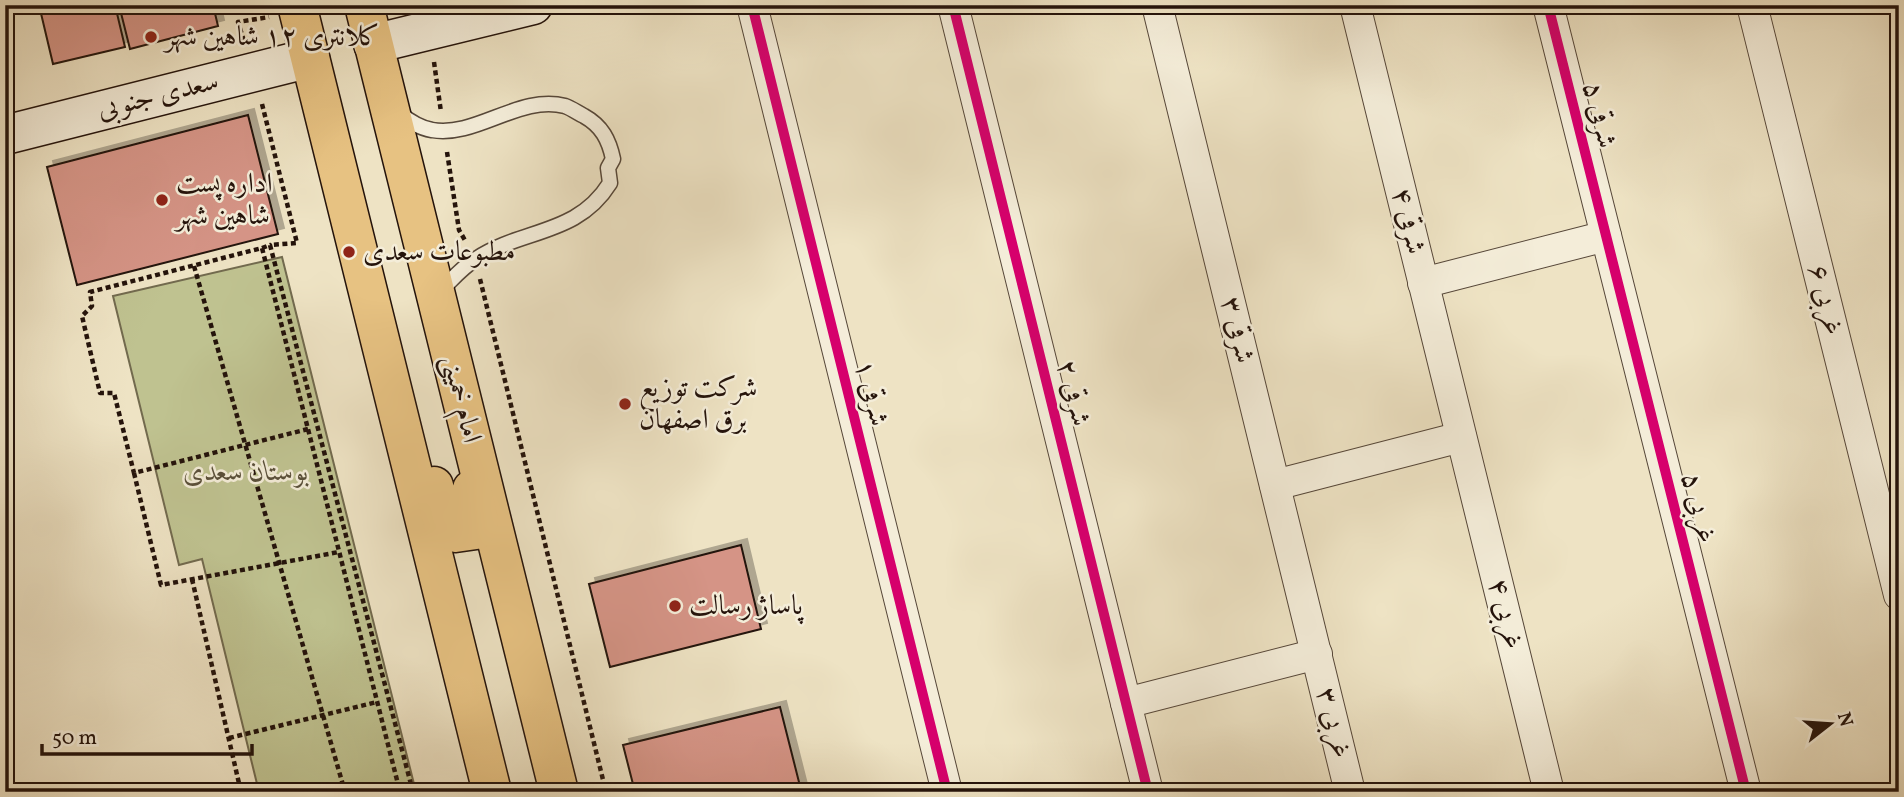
<svg xmlns="http://www.w3.org/2000/svg" width="1904" height="797" font-family="Vollkorn,Amiri,serif">
	<style>
		.green { fill: #bfc290; stroke: #726a4e; stroke-width: 2 }
		.building { fill: #d59486; stroke: #24130b; stroke-width: 2; filter: url(#shadow) }
		.lines { fill: none; stroke-linecap: round; stroke-linejoin: round }
		.service-casing { stroke: #564739; stroke-width: 17 }
		.minor-casing { stroke: #564739; stroke-width: 32 }
		.secondary-casing { stroke: #24130b; stroke-width: 41 }
		.primary-casing { stroke: #24130b; stroke-width: 41 }
		.path { stroke: #24130b; stroke-width: 4.5; stroke-dasharray: 5 3.5; stroke-linecap: butt }
		.service { stroke: #f4edd9; stroke-width: 14 }
		.minor { stroke: #f4edd9; stroke-width: 30 }
		.secondary { stroke: #f4edd9; stroke-width: 38 }
		.primary { stroke: #e7c282; stroke-width: 38 }
		.cycleway-casing { stroke: #f4edd9; stroke-width: 15 }
		.cycleway { stroke: #d6006c; stroke-width: 10 }
		.poi-dot { fill: #8f2418; stroke: #f4edd9; stroke-width: 2.5 }
		.labels { text-anchor: middle; dominant-baseline: central; stroke-width: 5; stroke-linejoin: round; paint-order: stroke }
		.poi-label { font-size: 28px; fill: #24130b; stroke: #f4edd9; text-anchor: start }
		.street-label { font-size: 28px; fill: #24130b; stroke: #f4edd9 }
		.park-label { font-size: 28px; font-style: italic; fill: #5a503a; stroke: #f4edd9 }
	</style>
	<defs>
		<filter id="shadow"><feDropShadow dx="6" dy="-6" stdDeviation="0" flood-color="#0004"/></filter>
	</defs>
	<rect width="100%" height="100%" fill="#eee3c4"/>
	<filter id="stains"><feTurbulence type="fractalNoise" baseFrequency=".00286" numOctaves="4"/><feColorMatrix values="0 0 0 0 .2 0 0 0 0 .09 0 0 0 0 .02 0 0 0 .5 -.17"/></filter>
	<radialGradient id="worn" r=".72"><stop offset=".6" stop-color="#630" stop-opacity="0"/><stop offset="1" stop-color="#630" stop-opacity=".3"/></radialGradient>
	<path class="green" d="M282,257L416,792H259L202,559L179,565L113,296Z"/>
	<g class="building">
		<path d="M39,5H115L125,47L53,64Z"/>
		<path d="M119,5H213L218,26L130,49Z"/>
		<path d="M248,115L278,234L77,285L47,167Z"/>
		<path d="M741,545L761,629L610,667L589,584Z"/>
		<path d="M780,707L801,790L635,792L623,745Z"/>
	</g>
	<g class="lines">
		<defs>
			<path id="service" d="M399,113C409,121 419,128 432,130C476,138 520,94 565,106C571,108 578,113 584,116C602,126 609,140 613,159L608,168L610,183C577,236 523,228 476,259C462,267 451,281 439,292"/>
			<g id="minor">
				<path d="M752,5L947,792"/>
				<path d="M953,5L1148,792"/>
				<path d="M1157,5L1350,792"/>
				<path d="M1355,5L1549,792"/>
				<path d="M1548,5L1746,792"/>
				<path d="M1752,5L1899,595"/>
				<path d="M1423,283L1606,236"/>
				<path d="M1275,485L1461,437"/>
				<path d="M1126,703L1317,654"/>
			</g>
			<g id="secondary">
				<path d="M373,44L533,5"/>
				<path d="M5,135L310,58"/>
			</g>
			<g id="primary">
				<path d="M297,5L492,792"/>
				<path d="M364,5L559,792"/>
				<path d="M434,486L443,525L455,533L476,530L479,521L472,489"/>
			</g>
		</defs>
		<use href="#service" class="service-casing"/>
		<use href="#minor" class="minor-casing"/>
		<use href="#secondary" class="secondary-casing"/>
		<use href="#primary" class="primary-casing"/>
		<g class="path">
			<path d="M244,41L238,22L269,17"/>
			<path d="M434,62L441,112"/>
			<path d="M262,104L297,243L270,245"/>
			<path d="M447,152L459,230L466,242"/>
			<path d="M262,248L270,245L413,792"/>
			<path d="M194,266L345,792"/>
			<path d="M480,279L606,792"/>
			<path d="M308,429L134,473L114,393H100L82,316L92,306L90,292L262,248C308,429 354,610 400,792"/>
			<path d="M134,473L161,585L339,552"/>
			<path d="M192,579L241,792"/>
			<path d="M229,738L377,702"/>
		</g>
		<use href="#service" class="service"/>
		<use href="#minor" class="minor"/>
		<use href="#secondary" class="secondary"/>
		<use href="#primary" class="primary"/>
		<defs>
			<g id="cycleway">
				<path d="M752,5L947,792"/>
				<path d="M953,5L1148,792"/>
				<path d="M1548,5L1746,792"/>
			</g>
		</defs>
		<use href="#cycleway" class="cycleway-casing"/>
		<use href="#cycleway" class="cycleway"/>
	</g>
	<g class="poi-dot">
		<circle cx="151" cy="37" r="7"/>
		<circle cx="162" cy="200" r="7"/>
		<circle cx="349" cy="252" r="7"/>
		<circle cx="625" cy="404" r="7"/>
		<circle cx="675" cy="606" r="7"/>
	</g>
	<g class="labels">
		<g class="poi-label">
			<text x="165" y="37">کلانتری ۱۲ شاهین شهر</text>
			<text x="176" y="184">اداره پست<tspan x="176" dy="32">شاهین شهر</tspan></text>
			<text x="363" y="252">مطبوعات سعدی</text>
			<text x="639" y="388">شرکت توزیع<tspan x="639" dy="32">برق اصفهان</tspan></text>
			<text x="689" y="606">پاساژ رسالت</text>
		</g>
		<g class="street-label">
			<text transform="translate(158 96) rotate(-14)">سعدی جنوبی</text>
			<text transform="translate(1599 115) rotate(76)">۵ شرقی</text>
			<text transform="translate(1408 221) rotate(76)">۴ شرقی</text>
			<text transform="translate(1825 300) rotate(76)">۶ غربی</text>
			<text transform="translate(1237 330) rotate(76)">۳ شرقی</text>
			<text transform="translate(871 393) rotate(76)">۱ شرقی</text>
			<text transform="translate(1073 393) rotate(76)">۲ شرقی</text>
			<text transform="translate(461 399) rotate(76)">امام خمینی</text>
			<text transform="translate(1698 508) rotate(76)">۵ غربی</text>
			<text transform="translate(1505 614) rotate(76)">۴ غربی</text>
			<text transform="translate(1333 723) rotate(76)">۳ غربی</text>
		</g>
		<g class="park-label">
			<text x="246" y="472">بوستان سعدی</text>
		</g>
	</g>
	<rect width="1904" height="797" fill="none" stroke="#eee3c4" stroke-width="28"/>
	<rect x="7" y="7" width="1890" height="783" fill="none" stroke="#24130b" stroke-width="3.5"/>
	<rect x="14" y="14" width="1876" height="769" fill="none" stroke="#24130b" stroke-width="2"/>
	<g transform="translate(1830 724) rotate(73)" stroke="#f4edd9" stroke-width="5" paint-order="stroke">
	<path d="M0-5L12 26L0 18L-12 26Z" fill="#24130b"/>
	<text y="-10" font-size="19" font-weight="bold" text-anchor="middle" fill="#24130b">N</text>
	</g>
	<path d="M42 744v10h210v-10" fill="none" stroke="#24130b" stroke-width="3.5"/>
	<text x="52" y="744" font-size="21" fill="#24130b" stroke="#f4edd9" stroke-width="5" paint-order="stroke">50 m</text>
	<rect width="100%" height="100%" filter="url(#stains)"/>
	<rect width="100%" height="100%" fill="url(#worn)"/>
</svg>
